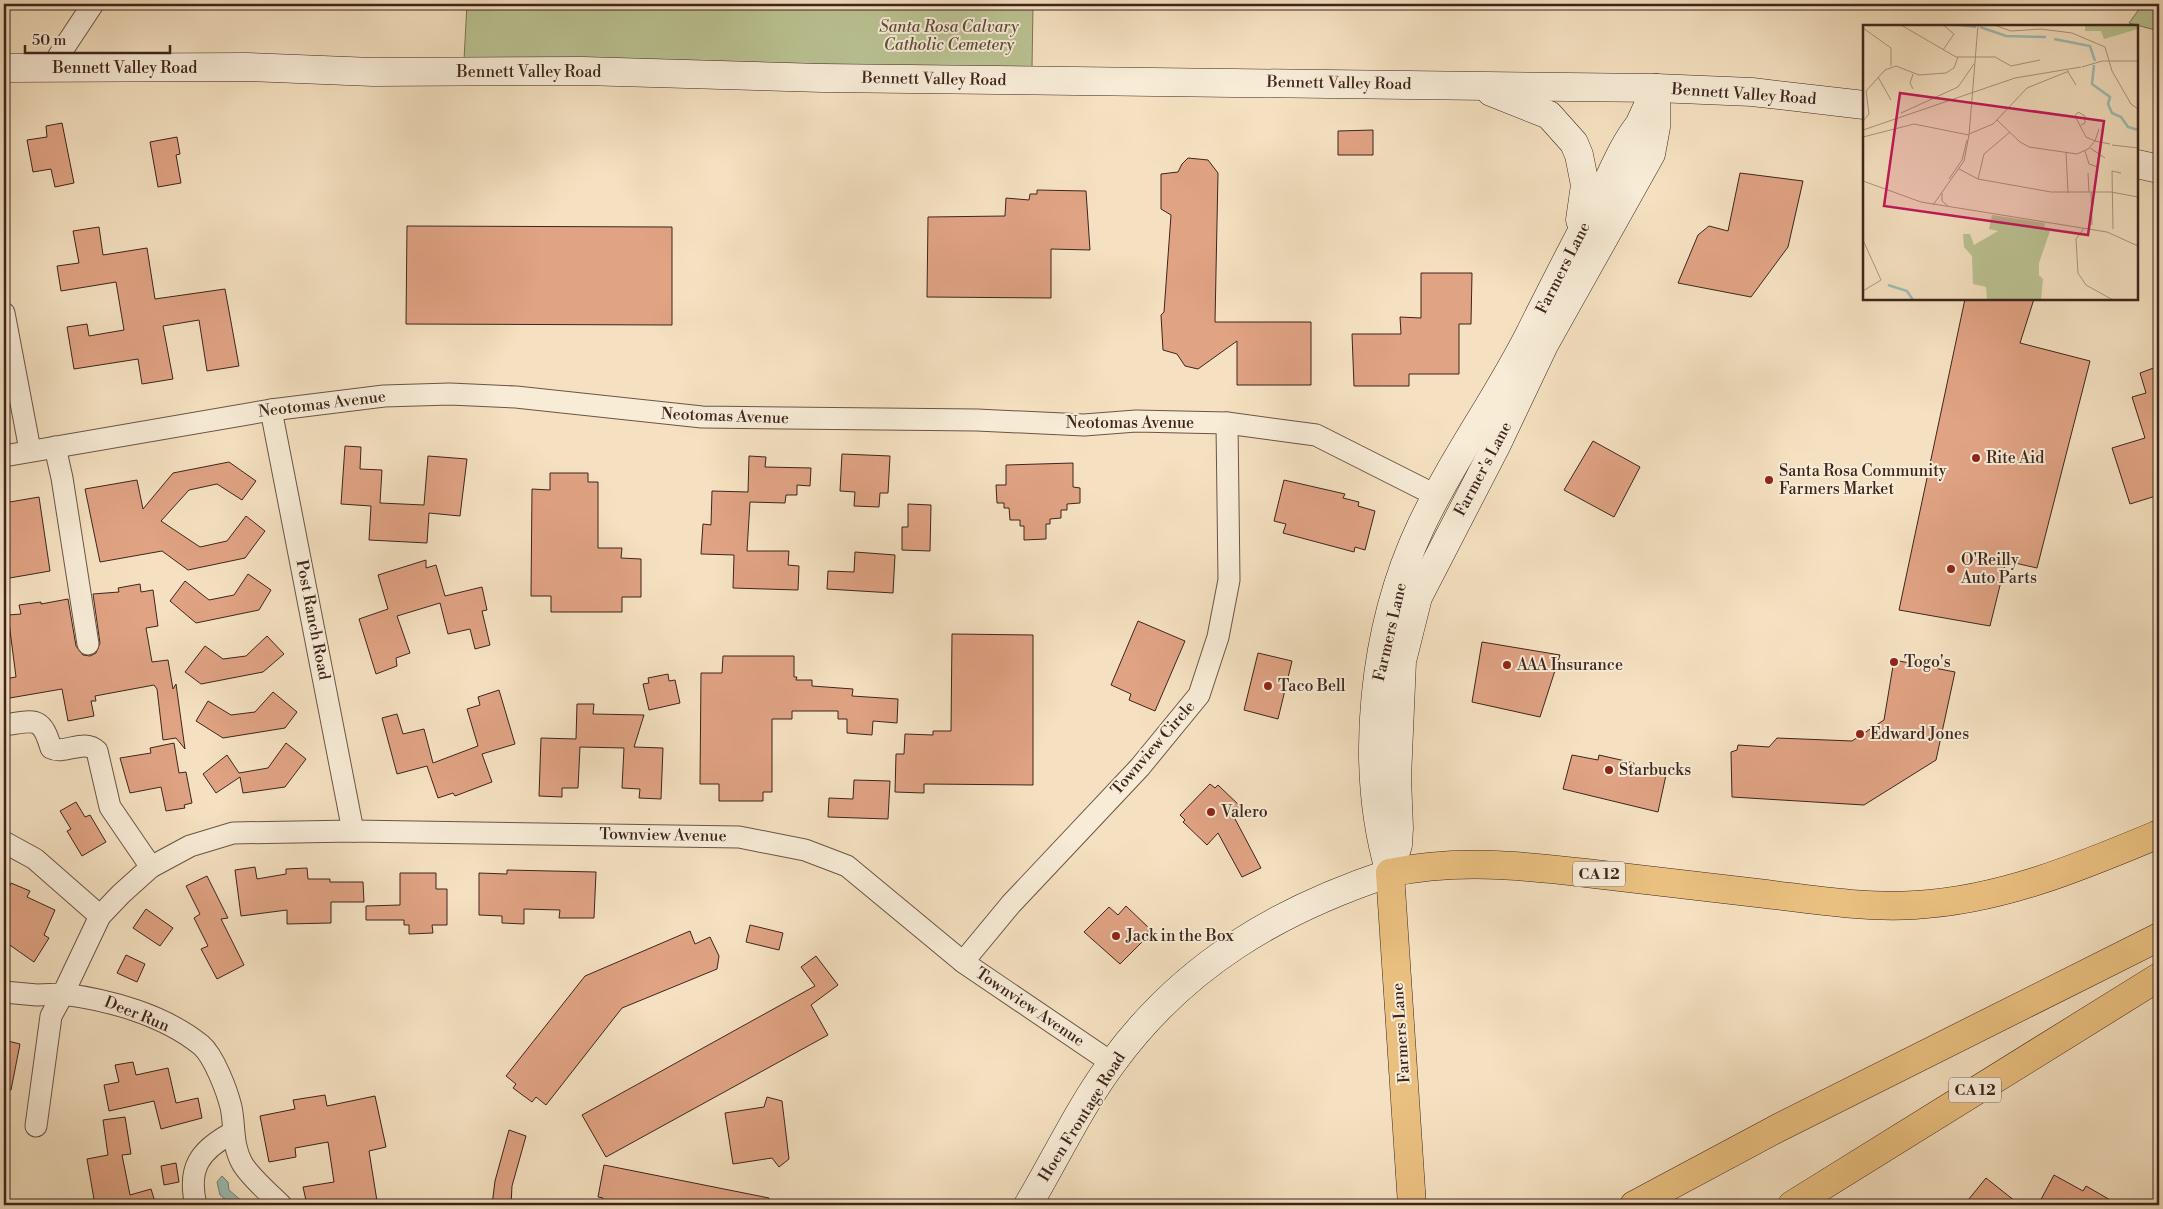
<svg xmlns="http://www.w3.org/2000/svg" width="2163" height="1209" font-family="'Libre Bodoni',serif">
	<style>
		.green { fill: #bbc393; stroke: #7c7458 }
		.water { fill: #9cbdb6; stroke: #768079 }
		.building { fill: #e0a384; stroke: #3d251d }
		.lines { fill: none; stroke-linecap: round; stroke-linejoin: round }
		.street-casing { stroke: #6b5446; stroke-width: 23 }
		.secondary-casing { stroke: #3d251d; stroke-width: 29 }
		.primary-casing { stroke: #3d251d; stroke-width: 29 }
		.highway-casing { stroke: #3d251d; stroke-width: 29 }
		.street { stroke: #f8ecd7; stroke-width: 21 }
		.secondary { stroke: #f8ecd7; stroke-width: 28 }
		.primary { stroke: #eac080; stroke-width: 28 }
		.highway { stroke: #eac080; stroke-width: 28 }
		.poi-dot { fill: #8f2418; stroke: #f8ecd7; stroke-width: 2 }
		.labels { text-anchor: middle; dominant-baseline: central; stroke-width: 4; stroke-linejoin: round; paint-order: stroke }
		.shield { fill: #f8ecd7; stroke: #756155; stroke-width: 1 }
		.shield-label { font-size: 15px; font-weight: bold; fill: #3d251d }
		.park-label { font-size: 16px; font-style: italic; fill: #5c4c3a; stroke: #f8ecd7 }
		.street-label { font-size: 16px; fill: #3d251d; stroke: #f8ecd7 }
		.poi-label { font-size: 16px; fill: #3d251d; stroke: #f8ecd7; text-anchor: start }
		.inset-river { fill: none; stroke: #9cbdb6; stroke-width: 2.5 }
		.inset-road { fill: none; stroke: #ab967f; stroke-width: 1 }
		.view { fill: #c2185b; fill-opacity: 0.15; stroke: #c2185b; stroke-width: 2.5 }
		.inset-edge { fill: none; stroke: #3d251d; stroke-width: 2.5 }
	</style>
	<rect width="100%" height="100%" fill="#f5e1c1"/>
	<filter id="stains"><feTurbulence type="fractalNoise" baseFrequency=".004" numOctaves="4"/><feColorMatrix values="0 0 0 0 .2 0 0 0 0 .09 0 0 0 0 .02 0 0 0 .5 -.17"/></filter>
	<radialGradient id="worn" r=".72"><stop offset=".6" stop-color="#630" stop-opacity="0"/><stop offset="1" stop-color="#630" stop-opacity=".3"/></radialGradient>
	<g class="green">
		<path d="M467,4H1033L1032,69L464,60Z"/>
		<path d="M2143,4H2159V31L2129,23Z"/>
	</g>
	<path class="water" d="M222,1176L228,1182L229,1190L243,1202L240,1205H232L220,1195L217,1182Z"/>
	<g class="building">
		<path d="M62,123L74,183L55,187L51,169L33,172L27,140L47,137L46,126Z"/>
		<path d="M1373,130V155H1338V131Z"/>
		<path d="M177,137L180,154L176,155L181,183L158,187L150,142Z"/>
		<path d="M1188,158L1208,160L1218,173L1215,322H1311V385H1237V341L1198,369L1185,366L1177,354L1163,350L1161,315L1164,312L1171,215L1161,209V174L1178,172L1182,164Z"/>
		<path d="M1740,173L1803,181L1788,247L1751,297L1678,283L1698,235L1709,226L1728,231Z"/>
		<path d="M1037,190L1086,191L1090,250L1051,249V298L927,297L928,217L1005,216L1006,198L1029,200L1030,194H1037Z"/>
		<path d="M407,226L672,227V325L406,324Z"/>
		<path d="M99,227L103,255L147,248L155,299L225,289L239,366L207,371L199,320L163,326L173,379L142,384L138,359L74,369L67,327L87,324L89,336L124,330L116,282L61,291L57,266L79,263L73,231Z"/>
		<path d="M1421,273H1472L1471,324H1459V374H1409V386H1354L1352,334H1401L1400,317L1421,318Z"/>
		<path d="M1965,299H2034L2020,343L2090,361L2037,568L2006,561L1990,626L1899,610Z"/>
		<path d="M2159,366V495L2130,504L2112,448L2145,438L2132,397L2146,393L2140,373Z"/>
		<path d="M1593,441L1640,467L1614,517L1564,490Z"/>
		<path d="M345,446L361,447L360,469L382,470L380,503L424,505L428,456L467,459L460,516L429,513L427,543L369,540L371,506L341,504Z"/>
		<path d="M842,454L890,456L888,493H880L879,507L854,506L855,492L840,491Z"/>
		<path d="M749,456L766,457L765,467L811,468L810,486L797,485V495H786L785,503L750,502L747,551H789L788,565L799,566L798,590L733,588L734,555L701,554L703,524L711,525L712,491L748,492Z"/>
		<path d="M229,462L256,481L242,500L217,484L189,490L161,521L200,547L227,541L246,516L265,531L245,558L188,570L162,551L100,562L85,489L137,480L143,509L173,473Z"/>
		<path d="M1073,463V487L1080,488V503L1067,504V510H1061V518L1050,519V524H1046V539L1024,540V526H1020V520H1010L1009,508H1004V503H997L996,485H1006V465Z"/>
		<path d="M550,473H588V482H598V548H622L621,558L641,559V597H622V612H551V596H531L532,489L550,490Z"/>
		<path d="M1284,480L1345,494L1343,498L1359,502L1358,506L1375,511L1365,550L1355,547L1354,552L1283,533L1286,524L1274,521Z"/>
		<path d="M39,497L50,571L4,579V503Z"/>
		<path d="M908,504L931,505L930,551L902,550V527H908Z"/>
		<path d="M855,552L895,555L893,593L827,589L828,571L854,572Z"/>
		<path d="M426,560V568L436,565L445,596L482,587L487,610L482,611L490,645L475,649L470,629L448,634L440,603L397,616L410,653L396,658L397,666L376,674L359,619L388,609L378,575Z"/>
		<path d="M248,574L271,590L259,610L196,623L170,601L185,581L209,600L234,595Z"/>
		<path d="M140,584L141,592L153,590L158,626L146,628L152,662L168,660L173,689L176,684L185,749L176,738L163,740L157,689L154,685L95,696L96,701H91L94,716L68,721L62,689L4,699V679L16,677L8,615L21,614L19,605L41,602V604L68,599L76,646L83,655L90,656L96,653L100,643L93,594L119,592L118,588Z"/>
		<path d="M1138,621L1185,641L1155,711L1129,700L1131,694L1111,685Z"/>
		<path d="M952,634L1033,635V785L924,784V793L895,792L896,754H904L905,734L933,735V731H951Z"/>
		<path d="M267,636L284,654L263,672L201,684L185,672L205,646L223,659L246,656Z"/>
		<path d="M1482,642L1560,655L1540,717L1472,702Z"/>
		<path d="M1258,653L1292,661L1278,719L1244,710Z"/>
		<path d="M723,656H794V677H797L796,680H812V686L853,689L852,696L898,699L897,723L873,721L872,735L847,733V719H838V711H792V719H772V792H763V801H719V784H700L701,673H722Z"/>
		<path d="M1894,660L1955,672L1936,760L1864,805L1732,797L1731,752L1737,750L1738,745L1769,747L1777,738L1852,741L1884,720Z"/>
		<path d="M668,674L669,681L675,680L680,703L649,710L643,684L649,683L648,678Z"/>
		<path d="M499,690L515,744L482,754L492,782L455,796L453,793L438,798L427,766L397,774L382,718L397,714L403,734L424,729L433,763L478,746L467,709L480,705L478,697Z"/>
		<path d="M273,692L297,712L285,728L223,738L196,721L208,701L231,715L255,712Z"/>
		<path d="M577,704H594L593,714L644,715L634,747L663,748L661,799L639,798L640,789L622,788L624,748L580,747L578,788H562V797L539,796L541,738L576,739Z"/>
		<path d="M174,743L179,773L186,772L192,803L184,805L185,808L166,811L161,787L130,793L120,758L151,753L150,748Z"/>
		<path d="M286,743L306,759L285,787L243,793L240,777L216,793L203,774L227,755L239,773L268,768Z"/>
		<path d="M1572,755L1598,760L1599,755L1634,763L1633,768L1666,775L1658,812L1563,789Z"/>
		<path d="M854,780L890,781L888,819L828,817L829,798L853,799Z"/>
		<path d="M1210,784L1215,788L1218,785L1242,808L1234,817L1261,868L1242,877L1218,833L1207,845L1183,822L1185,820L1180,815Z"/>
		<path d="M76,802L85,817L90,815L106,842L82,856L67,831L71,829L60,811Z"/>
		<path d="M255,867L257,879L286,874V869L307,868L308,879H330V882H363L364,902H331V923L287,924V910L241,916L235,870Z"/>
		<path d="M507,870L596,872L594,918H559L560,910L524,909V924L502,923V916L479,915V873L507,874Z"/>
		<path d="M400,873H436V889H447V925H432L433,933L409,934V925H404V920H366V906L400,905Z"/>
		<path d="M207,876L228,918L221,919L244,965L217,979L201,949L208,946L194,918L200,914L186,886Z"/>
		<path d="M11,883L30,891L27,897L55,910L44,935L49,938L34,962L4,941V899Z"/>
		<path d="M1126,906L1150,929L1141,939L1143,941L1120,964L1084,932L1109,907L1118,915Z"/>
		<path d="M146,909L173,928L160,946L133,928Z"/>
		<path d="M750,925L783,933L779,950L746,942Z"/>
		<path d="M690,931L695,944L710,937L719,956L717,969L622,1008L546,1105L536,1097L532,1102L513,1088L516,1084L506,1076L585,976Z"/>
		<path d="M126,955L145,964L137,982L117,973Z"/>
		<path d="M816,956L838,985L811,1005L828,1035L606,1157L582,1115L815,986L801,967Z"/>
		<path d="M4,1040L20,1044L11,1090L4,1089Z"/>
		<path d="M133,1062L136,1075L168,1068L176,1103L198,1098L202,1118L161,1129L154,1101L109,1111L104,1085L119,1082L115,1065Z"/>
		<path d="M325,1095L327,1106L375,1096L386,1147L369,1151L377,1201L354,1205H307L303,1187L334,1182L328,1142L295,1148L296,1157L269,1162L260,1116L295,1109L293,1100Z"/>
		<path d="M767,1097L782,1101L789,1159L779,1167L772,1158L733,1164L725,1113L764,1107Z"/>
		<path d="M125,1117L131,1154L122,1155L130,1195L151,1189L156,1205H95L87,1159L108,1155L103,1120Z"/>
		<path d="M509,1130L526,1136L512,1186L511,1205H492L495,1181Z"/>
		<path d="M176,1163L179,1182L164,1185L161,1166Z"/>
		<path d="M604,1165L769,1198L768,1205H601L603,1198L598,1197Z"/>
		<path d="M2054,1175L2083,1191L2086,1186L2119,1205H2038Z"/>
		<path d="M1986,1178L2020,1205H1964Z"/>
	</g>
	<g class="lines">
		<defs>
			<g id="street">
				<path d="M50,69L93,4"/>
				<path d="M4,313L30,450"/>
				<path d="M271,410L353,831"/>
				<path d="M55,447L62,478L88,644"/>
				<path d="M4,456L271,410L384,396L450,394L516,397L702,417L977,420L1084,425L1136,421L1227,423L1316,435L1437,496"/>
				<path d="M4,725C35,721 41,715 51,748C65,755 84,738 97,751L110,807L151,867"/>
				<path d="M4,842L35,859L100,916"/>
				<path d="M963,962L1011,904L1140,767L1199,695L1218,637L1229,580L1227,423"/>
				<path d="M4,992L37,995L63,994L100,916L121,894L151,867L190,846L233,833L353,831L739,837L805,850L847,866L963,962L1112,1063"/>
				<path d="M36,1126L51,1016L63,994C110,1000 164,1015 201,1045C214,1056 227,1091 231,1107C235,1126 232,1145 242,1163C249,1176 270,1194 281,1205"/>
				<path d="M196,1205C187,1168 200,1150 232,1133"/>
			</g>
			<g id="secondary">
				<path d="M4,68L247,67L373,72L583,71L822,78L1656,88L1752,92L1864,105"/>
				<path d="M1491,92L1549,115L1574,143L1579,155L1585,185L1580,220"/>
				<path d="M2137,164L2159,169"/>
				<path d="M1390,871L1398,845L1399,828L1397,778L1402,661L1418,597L1497,444L1544,345L1651,154L1656,127V99"/>
				<path d="M1390,873C1358,765 1373,628 1421,526C1452,460 1496,400 1529,335C1553,287 1577,240 1602,193C1613,171 1623,145 1639,125L1656,88"/>
				<path d="M1028,1205C1056,1158 1080,1106 1113,1062C1184,965 1278,910 1390,873"/>
			</g>
			<path id="primary" d="M1390,873L1412,1205"/>
			<g id="highway">
				<path d="M1390,873C1454,859 1520,865 1586,873C1646,880 1706,887 1766,894C1815,900 1865,908 1915,905C2002,900 2080,867 2159,834"/>
				<path d="M1634,1205L1778,1128L2159,937"/>
				<path d="M1792,1205L2159,977"/>
			</g>
		</defs>
		<use href="#street" class="street-casing"/>
		<use href="#secondary" class="secondary-casing"/>
		<use href="#primary" class="primary-casing"/>
		<use href="#highway" class="highway-casing"/>
		<use href="#street" class="street"/>
		<use href="#secondary" class="secondary"/>
		<use href="#primary" class="primary"/>
		<use href="#highway" class="highway"/>
	</g>
	<g class="poi-dot">
		<circle cx="1976" cy="458" r="5"/>
		<circle cx="1769" cy="480" r="5"/>
		<circle cx="1951" cy="569" r="5"/>
		<circle cx="1894" cy="662" r="5"/>
		<circle cx="1507" cy="665" r="5"/>
		<circle cx="1268" cy="686" r="5"/>
		<circle cx="1860" cy="734" r="5"/>
		<circle cx="1609" cy="770" r="5"/>
		<circle cx="1211" cy="812" r="5"/>
		<circle cx="1116" cy="936" r="5"/>
	</g>
	<g class="labels">
		<g class="shield">
			<rect x="1573" y="861.5" width="52" height="25" rx="4"/>
			<rect x="1949" y="1077.5" width="52" height="25" rx="4"/>
		</g>
		<g class="shield-label">
			<text x="1599" y="874">CA 12</text>
			<text x="1975" y="1090">CA 12</text>
		</g>
		<g class="park-label">
			<text x="949" y="27">Santa Rosa Calvary<tspan x="949" dy="18">Catholic Cemetery</tspan></text>
		</g>
		<g class="street-label">
			<text x="125" y="68">Bennett Valley Road</text>
			<text x="529" y="72">Bennett Valley Road</text>
			<text transform="translate(934 79) rotate(1)">Bennett Valley Road</text>
			<text transform="translate(1339 83) rotate(1)">Bennett Valley Road</text>
			<text transform="translate(1744 94) rotate(4)">Bennett Valley Road</text>
			<text transform="translate(1563 268) rotate(-63)">Farmers Lane</text>
			<text transform="translate(322 404) rotate(-7)">Neotomas Avenue</text>
			<text transform="translate(725 416) rotate(2)">Neotomas Avenue</text>
			<text x="1130" y="423">Neotomas Avenue</text>
			<text transform="translate(1483 469) rotate(-62)">Farmer's Lane</text>
			<text transform="translate(313 620) rotate(79)">Post Ranch Road</text>
			<text transform="translate(1390 632) rotate(-77)">Farmers Lane</text>
			<text transform="translate(1153 748) rotate(-49)">Townview Circle</text>
			<text transform="translate(663 835) rotate(1)">Townview Avenue</text>
			<text transform="translate(1030 1007) rotate(34)">Townview Avenue</text>
			<text transform="translate(137 1014) rotate(22)">Deer Run</text>
			<text transform="translate(1401 1033) rotate(-94)">Farmers Lane</text>
			<text transform="translate(1082 1117) rotate(-58)">Hoen Frontage Road</text>
		</g>
		<g class="poi-label">
			<text x="1986" y="458">Rite Aid</text>
			<text x="1779" y="471">Santa Rosa Community<tspan x="1779" dy="18">Farmers Market</tspan></text>
			<text x="1961" y="560">O'Reilly<tspan x="1961" dy="18">Auto Parts</tspan></text>
			<text x="1904" y="662">Togo's</text>
			<text x="1517" y="665">AAA Insurance</text>
			<text x="1278" y="686">Taco Bell</text>
			<text x="1870" y="734">Edward Jones</text>
			<text x="1619" y="770">Starbucks</text>
			<text x="1221" y="812">Valero</text>
			<text x="1126" y="936">Jack in the Box</text>
		</g>
	</g>
	<g transform="translate(1863 25)">
		<rect width="275" height="275" fill="#f5e1c1"/>
		<path d="M222,0H275V4L241,14L238,6H222ZM129,190L182,198L181,204L187,206L176,238V250L180,254L178,275L124,274L123,262L110,259L109,231L101,222L100,209H107L111,220L135,206L126,204Z" fill="#bbc393"/>
		<path class="inset-river" d="M96,0L113,2M117,2L143,11L183,12M191,14L227,21L232,36M231,40L229,59L247,72L245,79L249,88L258,92L265,102L275,105M25,260L44,266L50,275"/>
		<path class="inset-road" d="M38,0L93,32H132L148,41L177,35M131,0L148,6L178,4L209,8L242,22L249,46L268,79L275,84M0,3L28,23V41M80,25L91,9L80,0M219,42L239,36H275M205,47L213,60M50,49L47,58L50,64M15,52L28,75M38,88L95,62L111,39M134,95L157,117L166,122L214,129L225,124L232,116L247,119M0,96L6,89L3,66L22,45L33,41L56,50L83,48L91,43L95,32M218,100L222,98V91L215,87L212,91L223,112L232,116L236,104M0,105L152,53L218,42M106,109L130,99L164,63L206,46M106,110L115,0M0,112L51,99L106,110M249,120L275,123M227,123L242,133M222,126L226,139L235,142M203,127L205,168M96,144L115,154L188,167H248L275,172M225,148L226,167M86,154L99,135L104,115M115,154L121,129L147,107M0,156L58,177L244,207L275,221M228,167L229,200M79,168V176L85,181M70,180L101,136L106,110M221,203L213,214L215,248L223,260L250,275M250,204L249,146L258,148M0,215L18,255L0,266"/>
		<path class="view" d="M37,68L241,96L225,210L21,181Z"/>
		<rect width="275" height="275" class="inset-edge"/>
	</g>
	<rect width="2163" height="1209" fill="none" stroke="#f5e1c1" stroke-width="20"/>
	<rect x="5" y="5" width="2153" height="1199" fill="none" stroke="#3d251d" stroke-width="2.5"/>
	<rect x="10" y="10" width="2143" height="1189" fill="none" stroke="#3d251d"/>
	<path d="M25 45v8h145v-8" fill="none" stroke="#3d251d" stroke-width="2.5"/>
	<text x="32" y="45" font-size="15" fill="#3d251d" stroke="#f8ecd7" stroke-width="4" paint-order="stroke">50 m</text>
	<rect width="100%" height="100%" filter="url(#stains)"/>
	<rect width="100%" height="100%" fill="url(#worn)"/>
</svg>
